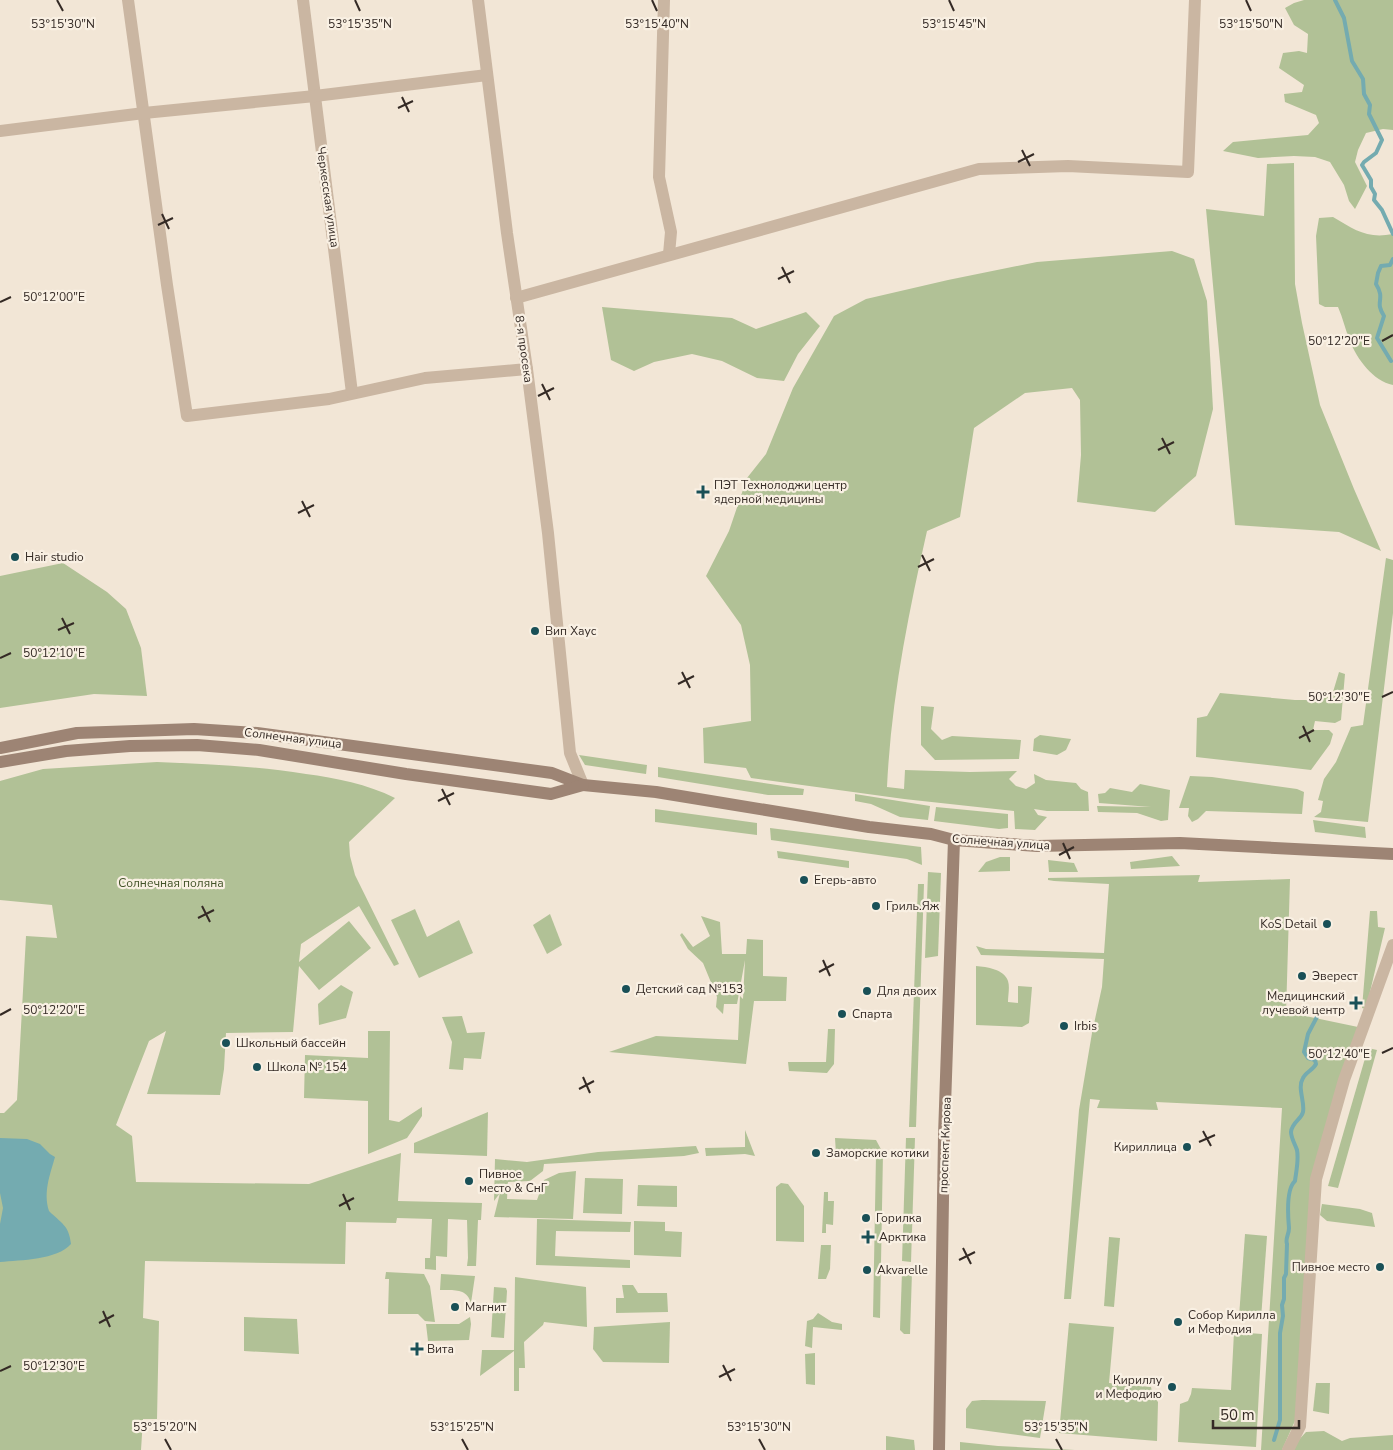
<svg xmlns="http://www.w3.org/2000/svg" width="1393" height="1450" font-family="'Nunito Sans',sans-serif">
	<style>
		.green { fill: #b1c196 }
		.water { fill: #74abb0 }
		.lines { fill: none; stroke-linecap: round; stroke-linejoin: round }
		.stream { stroke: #74abb0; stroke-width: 4 }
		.street { stroke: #cab6a2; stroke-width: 12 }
		.secondary { stroke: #9d8474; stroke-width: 12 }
		.ticks { fill: none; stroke: #342a25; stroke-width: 2 }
		.poi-dot { fill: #195057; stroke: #f9f0e3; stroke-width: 2 }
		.labels { text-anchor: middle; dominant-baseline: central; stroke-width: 4.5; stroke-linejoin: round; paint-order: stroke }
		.street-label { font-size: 12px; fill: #342a25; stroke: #f9f0e3 }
		.poi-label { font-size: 12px; fill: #342a25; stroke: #f9f0e3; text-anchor: start }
		.park-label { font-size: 12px; fill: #425328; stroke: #f9f0e3 }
		.ticks-label { font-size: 12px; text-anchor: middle; fill: #342a25; stroke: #f9f0e3; stroke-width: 4.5; stroke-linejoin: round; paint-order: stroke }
	</style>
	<rect width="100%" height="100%" fill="#f2e6d6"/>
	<g class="green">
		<path d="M1304,0H1393V130L1383,129L1366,133L1358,150L1355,162L1367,186L1355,209L1349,201L1344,185L1330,162L1315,157L1294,156L1258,158L1223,151L1233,142L1308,135L1319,123L1316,115L1285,102L1284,94L1302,92L1304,85L1279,68L1283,53L1299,51L1307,53L1308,34L1294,25L1285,8L1294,3Z"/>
		<path d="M1294,163L1295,284L1302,323L1320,405L1354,489L1381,551L1339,532L1235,525L1206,209L1264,216L1267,164Z"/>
		<path d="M1333,217C1355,230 1367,239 1393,234V385C1373,381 1357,359 1350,341C1345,329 1343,318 1338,307H1325L1319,304L1316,236L1319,218Z"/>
		<path d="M1172,251L1194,259L1207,301L1213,409L1196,476L1155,512L1077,502L1081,455L1080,400L1072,388L1025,393L974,428L960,517L927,531C908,615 891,701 887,787L904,789L905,770L970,772L1017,771L1009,779L1016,786L1026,789L1035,783L1034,774L1046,780L1076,783L1081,789L1088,792L1089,811H1047L1034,809L1038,815L1047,817L1035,830L1015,829L1014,811L904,799L751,778L746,768L704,763L703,728L751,721L750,665L741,625L706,576L729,531L747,478L766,454L793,388L834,316L866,299L948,280L1037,262Z"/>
		<path d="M602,307L732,318L756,329L806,312L820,326L798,354L784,381L757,378L722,361L692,354L654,362L634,371L611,360Z"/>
		<path d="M1386,558L1393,560V613L1368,822L1314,817L1321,812L1323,801L1318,800L1324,779L1336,762L1351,727L1363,725Z"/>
		<path d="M63,563L107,592L126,609L141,648L147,696L94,694L0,708V576Z"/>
		<path d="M1339,672L1345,674L1341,720L1335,723L1315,721L1313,730H1329L1333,734L1330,744L1311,770L1196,757L1197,718L1207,716L1220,693L1295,700H1318L1323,691L1333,692Z"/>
		<path d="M921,706L934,707L931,729L942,740L952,736L1021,740L1019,759L935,760L921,745Z"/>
		<path d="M1040,735L1071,739L1066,750L1057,755L1033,751L1034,739Z"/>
		<path d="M579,755L647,765L646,774L585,765Z"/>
		<path d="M157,762C207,764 256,766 306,774C336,778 367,784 395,798L349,842L350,856L355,875L399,964L394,966L359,906L301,944L299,962L349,921L371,948L319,990L299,966L293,1032L226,1033L224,1069L220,1095L147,1094L166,1031L149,1041L116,1125L132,1136L136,1182L309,1184L401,1153L398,1201L482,1203L481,1220H478L476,1266H467L468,1258L467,1220L448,1219L447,1257L436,1256V1270L425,1269V1258H430L432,1219L397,1218L396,1223L346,1222L345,1264L145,1261L143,1318L159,1321L157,1419H143L141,1450H0V1113H4L17,1100L26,936L57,938L52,905L0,900V781L43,769Z"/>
		<path d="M658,767L804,789L803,795H768L658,777Z"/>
		<path d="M1190,776L1212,777L1297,789L1304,792L1302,814L1206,811L1198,819L1192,822L1188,816L1189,808H1179Z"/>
		<path d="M1140,784L1170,790L1168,820L1161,821L1137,813L1098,812L1097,806L1151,807L1099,803L1098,794L1105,793L1110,788L1132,792Z"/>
		<path d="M855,794L930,806L928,820L900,817L871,804L855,801Z"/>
		<path d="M936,807L1008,814V828L999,829L934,821Z"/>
		<path d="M655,809L757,823V835L655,822Z"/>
		<path d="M1313,820L1365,827L1366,838L1315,832Z"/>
		<path d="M770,828L921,847L922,865L907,859L771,840Z"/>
		<path d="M777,851L849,861V868L778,858Z"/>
		<path d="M1172,856L1180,866L1131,869L1130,862Z"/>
		<path d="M1000,857H1010V871L978,872L986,862Z"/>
		<path d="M1048,860L1074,863L1078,872H1049Z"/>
		<path d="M928,872L941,873L938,956L925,958Z"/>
		<path d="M1200,875L1198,882L1290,879L1286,1014L1291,1013L1358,1027L1315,1178L1298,1414L1282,1450H1261L1282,1108L1156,1102L1158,1110L1097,1108L1100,1100L1090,1099L1071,1299H1064L1079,1110L1092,1033L1102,987L1104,959L981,955L976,946L986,949L1104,953L1109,884L1054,881L1048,880V878Z"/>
		<path d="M918,884H924L916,1127H909Z"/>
		<path d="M415,909L427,937L459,920L473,953L419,978L391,920Z"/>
		<path d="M1370,911H1377L1378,927L1385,928L1366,1009L1362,1008Z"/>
		<path d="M550,914L562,945L547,954L533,925Z"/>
		<path d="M701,916L720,922L722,954H746L747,939L763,940V976L787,977L786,1001H754L746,1064L609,1052L656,1036L738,1040L740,996L743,999L745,960L737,1004H724L723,1014L716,1007L717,997L703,963L688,949L680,935L682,933L693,947L710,936Z"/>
		<path d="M976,966C987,967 1004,969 1008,981C1010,987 1008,995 1008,1002L1018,1003V986L1032,987L1029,1023L1022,1027L976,1025Z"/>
		<path d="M341,985L353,992L346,1018L319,1025L318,1004Z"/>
		<path d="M462,1016L467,1033L485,1032L481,1059L464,1058L463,1070L449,1069L452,1042L442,1017Z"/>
		<path d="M828,1029H835L834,1064L827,1073L789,1071L788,1062H826Z"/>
		<path d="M368,1031H390L389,1120L399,1122L422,1107V1116L407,1138L368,1154V1101L304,1098L305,1055L368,1058Z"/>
		<path d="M1368,1048L1377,1050L1338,1188L1328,1186Z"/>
		<path d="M488,1112L487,1156L414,1153V1143Z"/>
		<path d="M745,1130L755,1156L745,1154L706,1156L705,1148L745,1147Z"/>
		<path d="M835,1138L876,1140L883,1153L880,1318L873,1317L876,1155L875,1157L836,1154Z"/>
		<path d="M906,1138H915L911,1262L902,1261Z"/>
		<path d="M696,1146L699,1153L684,1156L544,1164L543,1171L530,1181L508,1182L507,1199L537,1200L544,1180L559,1173L576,1171L573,1219L494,1217L500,1193L494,1201L495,1159L527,1162L598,1152Z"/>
		<path d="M585,1178L623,1179L622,1214L583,1213Z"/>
		<path d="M781,1183L788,1184L804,1206V1242L776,1241V1187Z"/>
		<path d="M638,1185L677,1186V1207L637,1206Z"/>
		<path d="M824,1192H828V1201H834L833,1225L826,1224V1233H822Z"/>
		<path d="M1322,1204L1360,1209L1372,1213L1375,1227L1327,1221L1320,1215Z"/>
		<path d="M537,1219L631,1222L630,1232L556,1231L555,1256L630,1260V1268L536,1265Z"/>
		<path d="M634,1221L665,1222V1231L682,1232L681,1257L634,1255Z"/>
		<path d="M1245,1234L1267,1236L1261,1319L1239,1317Z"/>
		<path d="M1109,1237L1120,1238L1114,1307L1104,1306Z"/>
		<path d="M821,1245H831L830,1269L826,1279H818Z"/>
		<path d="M386,1272L424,1274L430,1286L435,1322L425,1321L418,1314H388L389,1279H385Z"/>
		<path d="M902,1272H912L910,1334H904L900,1330Z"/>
		<path d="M441,1274L475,1276L471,1303C467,1288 453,1290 440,1290Z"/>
		<path d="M515,1277L586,1287L587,1327L544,1322L543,1325L524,1342L525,1368H519V1391H514V1351L480,1376L482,1350H514Z"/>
		<path d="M622,1285H633L638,1293H667L668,1312L616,1313V1298H624Z"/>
		<path d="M494,1287L506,1288L507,1291L504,1338L491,1337Z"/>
		<path d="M818,1313L832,1322L842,1324V1330L813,1327L812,1348L805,1346L807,1321L813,1319Z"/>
		<path d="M244,1317L297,1319L299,1354L244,1351Z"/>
		<path d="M470,1317L471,1324L469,1340L428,1341L426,1324H459Z"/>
		<path d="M670,1322L669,1363L603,1362L593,1349L594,1327Z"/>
		<path d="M1069,1323L1114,1327L1109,1383L1151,1387L1153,1396L1158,1402L1157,1441L1059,1433Z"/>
		<path d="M1234,1332L1262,1334L1256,1447L1178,1442L1180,1404L1188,1401L1191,1394L1192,1388L1231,1390Z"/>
		<path d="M815,1353V1385L806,1384L805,1354Z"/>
		<path d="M1316,1383H1330L1329,1414L1313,1411Z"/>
		<path d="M982,1400L1046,1401L1040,1438L966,1428V1409L972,1401Z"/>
		<path d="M1324,1431L1342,1441L1350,1438L1393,1435V1450H1293L1296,1443L1306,1432Z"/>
		<path d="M886,1436L914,1440L915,1450H886Z"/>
		<path d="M960,1442L998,1446L1075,1450H960Z"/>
	</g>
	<path class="water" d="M0,1138L27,1139L40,1144L50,1154L55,1157C50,1175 43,1192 49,1211C61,1223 69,1225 71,1244C57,1260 21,1260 0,1262V1224L3,1208L0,1193Z"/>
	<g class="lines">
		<g class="stream">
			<path d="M1335,0L1344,18L1352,61L1363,79L1364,94L1370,105L1369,114L1382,140L1376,153L1364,162L1362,165L1371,180V187L1375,194L1374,200L1382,210L1393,234"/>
			<path d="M1391,361L1377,338L1384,316C1374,301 1386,300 1376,284L1378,273L1381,266L1390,265L1393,259"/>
			<path d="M1274,1440L1280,1420V1333L1283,1316L1282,1305L1284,1299V1278L1286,1274L1287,1244C1285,1238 1289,1235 1289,1228C1288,1217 1286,1189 1295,1181C1296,1172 1299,1160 1297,1150C1295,1144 1291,1138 1291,1132C1292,1122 1301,1120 1303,1112C1305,1101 1297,1088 1303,1078C1306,1072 1313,1070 1316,1064L1315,1060L1308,1058L1304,1052L1308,1034L1319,1013"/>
		</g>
		<g class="street">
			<path d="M128,0L167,285L187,416L329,399L425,378L527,369"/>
			<path d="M303,0L352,393"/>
			<path d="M478,0L507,233L527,369L548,533L570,753L583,785"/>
			<path d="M664,0L659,177L671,232L669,254"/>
			<path d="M0,131L144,113L315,96L487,75"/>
			<path d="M516,298L979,169L1068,166L1188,172L1195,0"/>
			<path d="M1288,1450L1300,1426L1316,1179L1344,1080L1393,945"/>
		</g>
		<g class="secondary">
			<path d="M0,748L77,733L194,729L257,733L552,773L583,785L656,792L869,827L931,834L954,840L1037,846L1180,843L1393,854"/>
			<path d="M0,762L66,751L130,746L197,745L259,750L406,774L551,794L583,785"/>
			<path d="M939,1450L944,1136L954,840"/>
		</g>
	</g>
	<path class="ticks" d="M57,0L63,11M355,0L360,11M652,0L657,11M949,0L954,11M1246,0L1251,11M402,97L409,112M398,108L413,101M1022,150L1030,166M1018,162L1034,154M162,214L169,229M158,225L173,218M782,267L790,283M778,279L794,271M0,302L11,297M1382,341L1393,335M542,384L550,400M538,396L554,388M1162,438L1170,454M1158,450L1174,442M302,501L310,517M298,513L314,505M922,555L930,571M918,567L934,559M62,618L70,634M58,630L74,623M0,658L11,653M682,672L690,688M678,684L694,676M1382,697L1393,692M1303,726L1310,742M1299,738L1314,730M442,789L450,805M438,801L454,793M1063,843L1070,859M1059,855L1074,847M202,906L210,922M198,918L214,910M823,960L830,976M819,972L834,964M0,1015L11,1009M1382,1053L1393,1048M583,1077L590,1093M579,1089L594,1081M1203,1131L1211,1146M1199,1142L1215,1135M343,1194L350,1210M339,1206L354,1198M963,1248L971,1264M959,1260L975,1252M103,1311L110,1327M99,1323L114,1315M723,1365L731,1381M0,1371L11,1366M719,1377L735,1369M165,1439L171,1450M462,1439L468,1450M759,1439L765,1450M1056,1439L1062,1450"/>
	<g class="poi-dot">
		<path d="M700.5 484.5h5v5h5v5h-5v5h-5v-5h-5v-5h5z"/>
		<circle cx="15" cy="557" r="5"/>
		<circle cx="535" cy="631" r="5"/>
		<circle cx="804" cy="880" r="5"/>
		<circle cx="876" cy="906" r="5"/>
		<circle cx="1327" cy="924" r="5"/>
		<circle cx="1302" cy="976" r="5"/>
		<circle cx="626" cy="989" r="5"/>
		<circle cx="867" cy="991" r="5"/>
		<path d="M1353.5 995.5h5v5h5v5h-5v5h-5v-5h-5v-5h5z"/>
		<circle cx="842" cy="1014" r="5"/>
		<circle cx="1064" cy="1026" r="5"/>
		<circle cx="226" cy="1043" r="5"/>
		<circle cx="257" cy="1067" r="5"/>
		<circle cx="1187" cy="1147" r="5"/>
		<circle cx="816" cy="1153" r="5"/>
		<circle cx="469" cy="1181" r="5"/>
		<circle cx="866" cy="1218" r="5"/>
		<path d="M865.5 1229.5h5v5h5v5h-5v5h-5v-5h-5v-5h5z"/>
		<circle cx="1380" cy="1267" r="5"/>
		<circle cx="867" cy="1270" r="5"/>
		<circle cx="455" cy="1307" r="5"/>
		<circle cx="1178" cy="1322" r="5"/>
		<path d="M414.5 1341.5h5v5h5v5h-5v5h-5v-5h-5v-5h5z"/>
		<circle cx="1172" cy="1387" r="5"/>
	</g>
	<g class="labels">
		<g class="street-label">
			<text transform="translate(328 197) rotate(82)">Черкесская улица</text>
			<text transform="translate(524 349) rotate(82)">8-я просека</text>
			<text transform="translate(293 738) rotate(7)">Солнечная улица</text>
			<text transform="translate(1001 842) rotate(4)">Солнечная улица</text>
			<text transform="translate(945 1145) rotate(-88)">проспект Кирова</text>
		</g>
		<g class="poi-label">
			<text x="714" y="485">ПЭТ Технолоджи центр<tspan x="714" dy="14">ядерной медицины</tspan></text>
			<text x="25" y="557">Hair studio</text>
			<text x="545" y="631">Вип Хаус</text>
			<text x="814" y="880">Егерь-авто</text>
			<text x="886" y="906">Гриль.Яж</text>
			<text x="1317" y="924" text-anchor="end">KoS Detail</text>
			<text x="1312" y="976">Эверест</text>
			<text x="636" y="989">Детский сад №153</text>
			<text x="877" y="991">Для двоих</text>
			<text x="1345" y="996" text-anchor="end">Медицинский<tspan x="1345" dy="14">лучевой центр</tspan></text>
			<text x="852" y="1014">Спарта</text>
			<text x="1074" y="1026">Irbis</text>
			<text x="236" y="1043">Школьный бассейн</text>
			<text x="267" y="1067">Школа № 154</text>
			<text x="1177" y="1147" text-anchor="end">Кириллица</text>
			<text x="826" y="1153">Заморские котики</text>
			<text x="479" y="1174">Пивное<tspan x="479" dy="14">место &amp; СнГ</tspan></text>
			<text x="876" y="1218">Горилка</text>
			<text x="879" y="1237">Арктика</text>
			<text x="1370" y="1267" text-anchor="end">Пивное место</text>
			<text x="877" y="1270">Akvarelle</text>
			<text x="465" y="1307">Магнит</text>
			<text x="1188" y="1315">Собор Кирилла<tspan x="1188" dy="14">и Мефодия</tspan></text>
			<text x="427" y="1349">Вита</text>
			<text x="1162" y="1380" text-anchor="end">Кириллу<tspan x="1162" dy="14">и Мефодию</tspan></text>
		</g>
		<g class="park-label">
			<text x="171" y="883">Солнечная поляна</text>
		</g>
	</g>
	<g class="ticks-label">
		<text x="657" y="28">53°15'40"N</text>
		<text x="63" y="28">53°15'30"N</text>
		<text x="360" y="28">53°15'35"N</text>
		<text x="954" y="28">53°15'45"N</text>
		<text x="1251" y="28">53°15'50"N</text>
		<text x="54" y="301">50°12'00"E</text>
		<text x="1339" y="345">50°12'20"E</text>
		<text x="54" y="657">50°12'10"E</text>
		<text x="1339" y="701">50°12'30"E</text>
		<text x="54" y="1014">50°12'20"E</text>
		<text x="1339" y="1058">50°12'40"E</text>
		<text x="54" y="1370">50°12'30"E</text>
		<text x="165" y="1431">53°15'20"N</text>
		<text x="462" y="1431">53°15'25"N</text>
		<text x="759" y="1431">53°15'30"N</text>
		<text x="1056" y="1431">53°15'35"N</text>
	</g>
	<path d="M1213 1420v8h86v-8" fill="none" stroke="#342a25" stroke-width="2.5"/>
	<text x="1220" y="1420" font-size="15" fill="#342a25" stroke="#f9f0e3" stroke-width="4" paint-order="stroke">50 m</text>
</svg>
